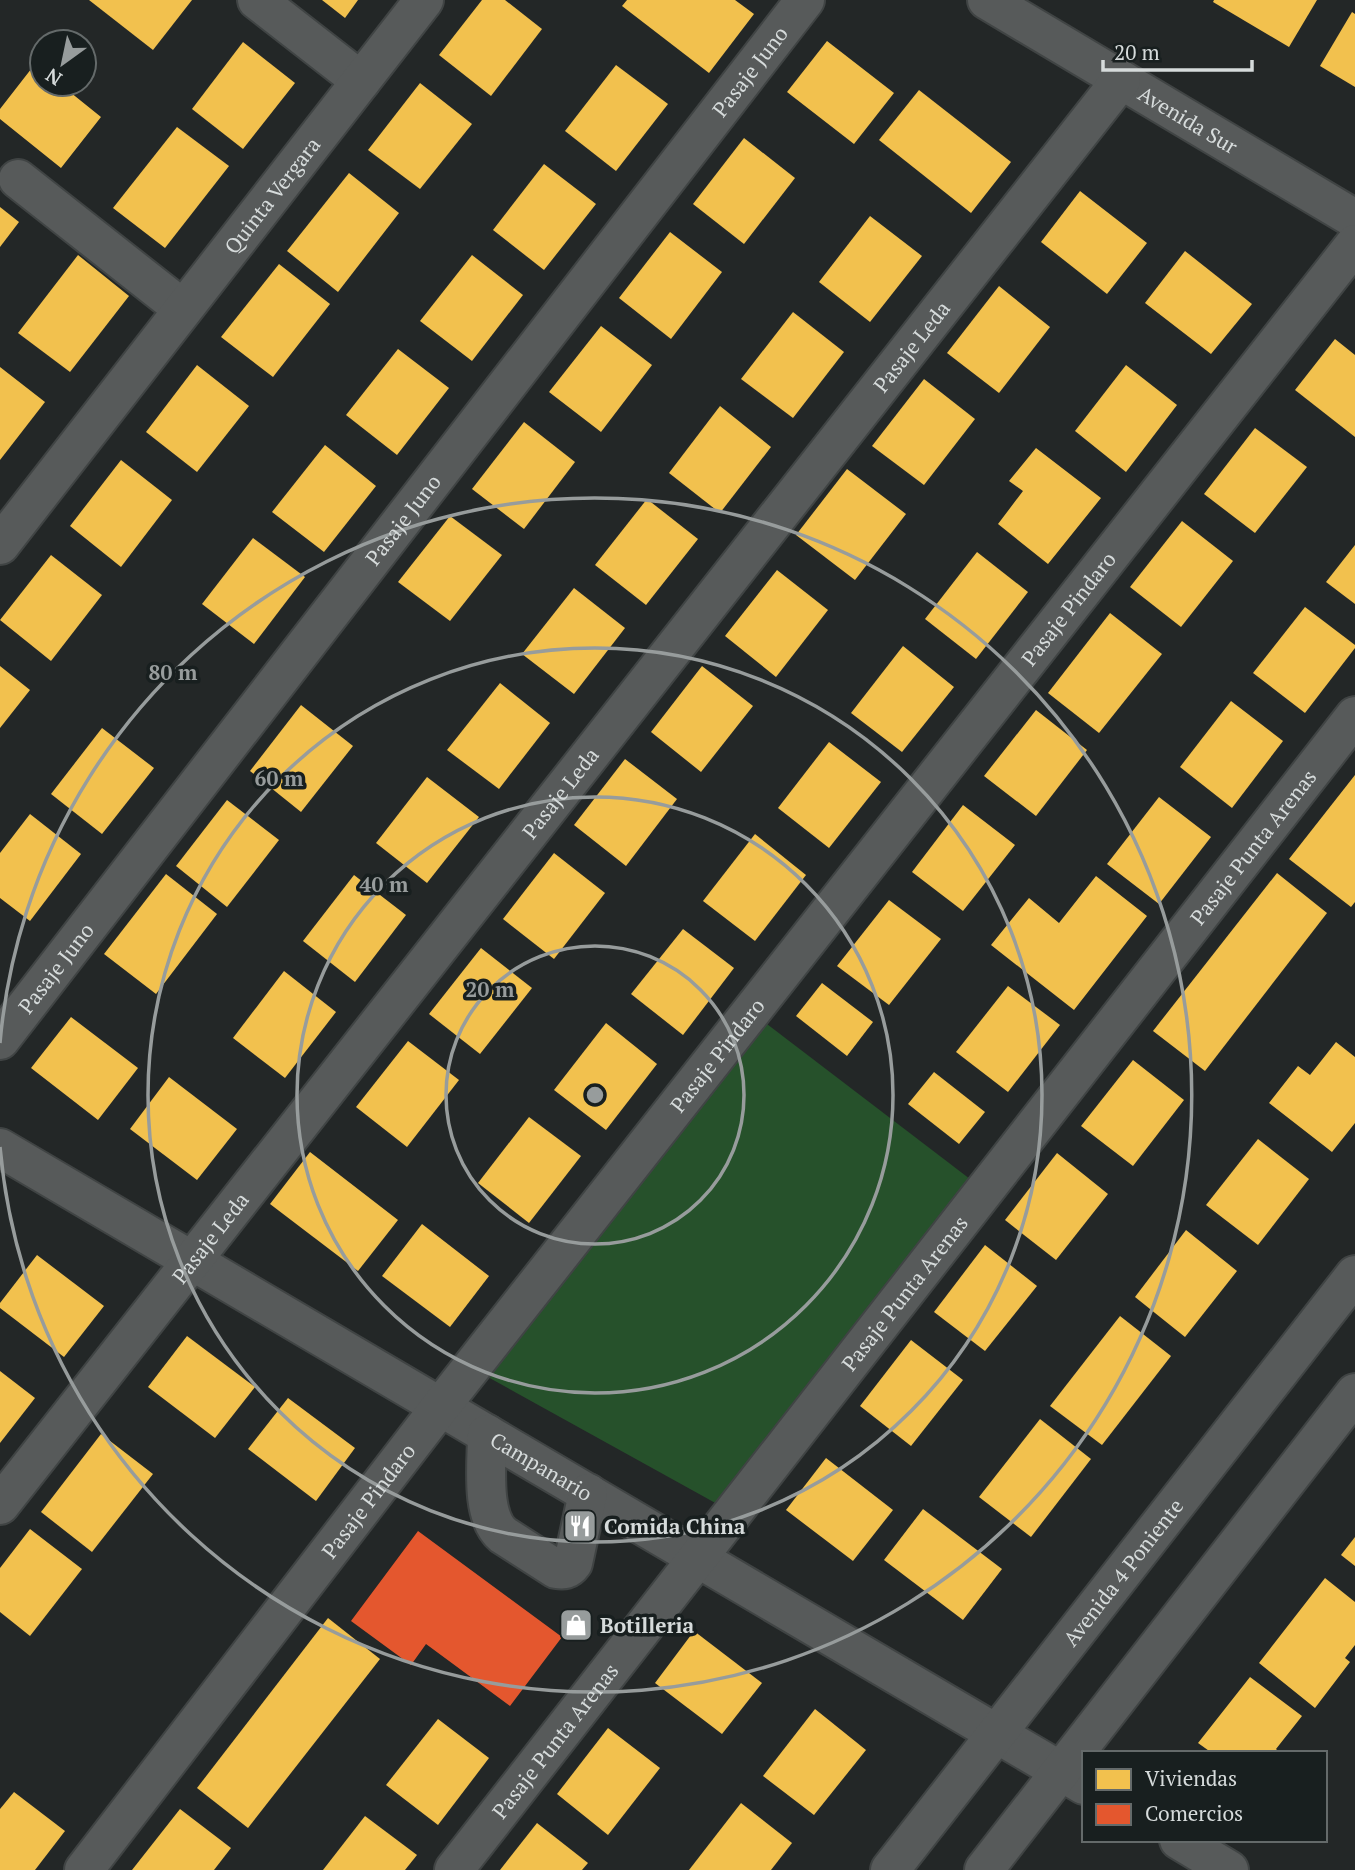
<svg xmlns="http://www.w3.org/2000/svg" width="1355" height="1870" font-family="'PT Serif',serif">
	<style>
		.green { fill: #26512b }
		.homes { fill: #f2c14e }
		.shops { fill: #e4572e }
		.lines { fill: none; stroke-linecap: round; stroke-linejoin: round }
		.minor-casing { stroke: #404444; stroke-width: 42 }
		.minor { stroke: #575a5a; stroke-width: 38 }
		.ring { fill: none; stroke: #979c9c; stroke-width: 3.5 }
		.labels { text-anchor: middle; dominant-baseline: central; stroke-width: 7; stroke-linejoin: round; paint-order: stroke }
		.street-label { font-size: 21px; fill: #d6dbdb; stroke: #181f1f }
		.poi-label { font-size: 21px; font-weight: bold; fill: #d6dbdb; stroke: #181f1f; text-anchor: start }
		.centre { fill: #979c9c; stroke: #181f1f; stroke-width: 3.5 }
		.ring-label { font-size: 21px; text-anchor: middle; font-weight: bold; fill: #979c9c; stroke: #181f1f; stroke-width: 7; stroke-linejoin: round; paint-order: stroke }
	</style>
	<rect width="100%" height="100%" fill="#232727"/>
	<path class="green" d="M763,1021L970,1179L719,1505L486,1376Z"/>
	<g class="homes">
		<path d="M89,0H192L153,50Z"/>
		<path d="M322,0H358L345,18Z"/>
		<path d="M482,0H505L542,29L491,96L439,55Z"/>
		<path d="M627,0H735L754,14L709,73L622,6Z"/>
		<path d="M1214,0H1317L1289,47L1213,2Z"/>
		<path d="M1352,12L1355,14V87L1320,66Z"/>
		<path d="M827,41L894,93L854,144L787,92Z"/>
		<path d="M243,42L295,83L243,149L192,109Z"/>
		<path d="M35,64L42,70V84H60L101,117L61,168L0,119V109Z"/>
		<path d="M616,65L668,104L616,171L565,131Z"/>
		<path d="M420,83L472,124L420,189L368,150Z"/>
		<path d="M919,90L1011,162L971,213L879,140Z"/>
		<path d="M177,127L229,166L165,248L113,208Z"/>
		<path d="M744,138L795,178L744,244L693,204Z"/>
		<path d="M544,164L596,204L544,270L493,230Z"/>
		<path d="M349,173L399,213L338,292L287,251Z"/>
		<path d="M1080,191L1147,243L1107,294L1041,242Z"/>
		<path d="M0,207L19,222L0,247Z"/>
		<path d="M870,216L922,256L870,322L819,282Z"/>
		<path d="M670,232L722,272L671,339L619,298Z"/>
		<path d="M1185,251L1252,304L1211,354L1145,303Z"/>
		<path d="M78,255L129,296L70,372L18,333Z"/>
		<path d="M472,255L523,295L472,361L420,321Z"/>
		<path d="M279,264L330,304L273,377L221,337Z"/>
		<path d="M999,286L1050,327L999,393L947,353Z"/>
		<path d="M793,312L844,352L793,418L741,379Z"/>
		<path d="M601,326L652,365L601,432L549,392Z"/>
		<path d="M1335,339L1355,355V437L1295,390Z"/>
		<path d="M398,349L449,388L397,455L346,415Z"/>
		<path d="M197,365L249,406L197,472L146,432Z"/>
		<path d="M1126,365L1177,405L1126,472L1075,431Z"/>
		<path d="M0,367L45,402L0,460Z"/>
		<path d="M924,379L975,419L924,485L872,446Z"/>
		<path d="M720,406L771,447L720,513L669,473Z"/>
		<path d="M524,422L575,462L524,529L472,489Z"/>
		<path d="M1255,428L1307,467L1255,533L1204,494Z"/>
		<path d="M325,445L376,486L324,552L272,512Z"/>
		<path d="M1036,448L1101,498L1048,564L998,524L1023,491L1009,481Z"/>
		<path d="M121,460L172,500L121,567L70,526Z"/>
		<path d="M847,469L906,514L855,580L796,535Z"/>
		<path d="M647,499L698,539L646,605L595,565Z"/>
		<path d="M450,516L502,555L450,621L398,582Z"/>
		<path d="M1182,521L1233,561L1181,627L1130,587Z"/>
		<path d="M253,538L305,577L254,644L202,604Z"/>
		<path d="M1355,545V604L1326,582Z"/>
		<path d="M977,552L1028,592L976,659L925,619Z"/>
		<path d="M51,555L102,595L51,661L0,620Z"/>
		<path d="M777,570L828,610L776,677L725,636Z"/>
		<path d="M574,588L625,628L574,694L522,654Z"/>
		<path d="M1305,607L1355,645V648L1305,713L1253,673Z"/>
		<path d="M1110,613L1162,654L1099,733L1048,693Z"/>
		<path d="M903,646L954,687L902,752L851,713Z"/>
		<path d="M0,666L30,690L0,728Z"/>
		<path d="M702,666L753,706L701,772L651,732Z"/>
		<path d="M500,683L550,723L499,789L447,750Z"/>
		<path d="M1231,701L1283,741L1232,808L1180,767Z"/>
		<path d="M301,705L353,746L301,812L250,771Z"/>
		<path d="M1036,710L1087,750L1036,816L984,776Z"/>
		<path d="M102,728L154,768L102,834L51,794Z"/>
		<path d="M829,742L881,782L829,848L778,808Z"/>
		<path d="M625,759L677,799L626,866L574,825Z"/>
		<path d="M1355,775V902L1351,907L1289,859Z"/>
		<path d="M427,777L479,817L427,883L376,843Z"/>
		<path d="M1159,797L1211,837L1159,904L1107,864Z"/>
		<path d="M227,800L279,840L227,907L176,866Z"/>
		<path d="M963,805L1015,845L963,911L912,872Z"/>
		<path d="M30,814L81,854L30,921L0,898V853Z"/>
		<path d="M755,834L806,875L755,941L703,901Z"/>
		<path d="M554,853L605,893L554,959L503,919Z"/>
		<path d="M1277,873L1327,913L1205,1071L1153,1031Z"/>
		<path d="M166,874L217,914L156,994L104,954Z"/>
		<path d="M354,875L406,915L355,982L303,941Z"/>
		<path d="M1096,876L1147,916L1074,1010L991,945L1029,898L1059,923Z"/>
		<path d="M889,900L941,939L889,1005L837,966Z"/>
		<path d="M683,929L734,968L683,1035L631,994Z"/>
		<path d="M481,948L532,988L480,1054L429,1014Z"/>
		<path d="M284,971L336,1012L285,1078L233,1038Z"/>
		<path d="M822,983L873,1022L847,1056L796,1016Z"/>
		<path d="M1008,986L1060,1025L1008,1092L956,1052Z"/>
		<path d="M71,1017L138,1068L98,1120L31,1068Z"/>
		<path d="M606,1023L657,1064L606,1130L554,1090Z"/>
		<path d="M408,1041L459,1080L407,1147L356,1107Z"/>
		<path d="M1336,1042L1355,1057V1123L1332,1152L1269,1103L1298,1066L1310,1075Z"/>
		<path d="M1133,1060L1184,1100L1133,1166L1081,1126Z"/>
		<path d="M934,1072L985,1112L959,1144L908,1104Z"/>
		<path d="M169,1077L237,1129L197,1180L130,1129Z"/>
		<path d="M529,1117L581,1156L529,1223L478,1183Z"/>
		<path d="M1258,1139L1309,1179L1258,1245L1206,1205Z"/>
		<path d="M310,1152L398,1220L358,1271L270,1204Z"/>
		<path d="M1057,1153L1108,1194L1056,1260L1005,1220Z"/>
		<path d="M422,1224L489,1276L450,1327L382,1276Z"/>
		<path d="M1186,1230L1237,1271L1185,1337L1135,1297Z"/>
		<path d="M985,1245L1037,1286L985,1351L934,1312Z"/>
		<path d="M37,1255L104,1306L64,1357L0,1308V1303Z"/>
		<path d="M1120,1316L1171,1356L1102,1445L1050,1406Z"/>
		<path d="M187,1336L255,1387L215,1438L148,1387Z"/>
		<path d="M911,1340L963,1380L911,1446L860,1406Z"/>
		<path d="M0,1371L35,1398L0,1443Z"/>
		<path d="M288,1398L355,1448L316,1501L248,1449Z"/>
		<path d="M1040,1419L1091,1459L1031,1537L979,1497Z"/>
		<path d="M101,1434L153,1474L92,1552L41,1512Z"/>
		<path d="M826,1458L893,1510L853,1561L786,1510Z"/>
		<path d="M923,1509L1002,1569L963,1620L884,1560Z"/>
		<path d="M30,1529L82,1569L30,1636L0,1612V1568Z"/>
		<path d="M1355,1537V1566L1341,1555Z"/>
		<path d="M1325,1578L1355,1602V1645L1345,1658L1350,1662L1315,1708L1259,1663Z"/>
		<path d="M328,1618L380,1659L248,1828L197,1788Z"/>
		<path d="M694,1631L762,1683L722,1734L655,1683Z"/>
		<path d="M1250,1677L1302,1716L1276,1749L1280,1753H1212L1198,1743Z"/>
		<path d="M815,1709L866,1750L814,1815L763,1776Z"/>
		<path d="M438,1719L489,1758L438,1825L386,1785Z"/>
		<path d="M608,1728L660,1768L608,1835L557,1794Z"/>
		<path d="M14,1792L65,1831L35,1870H0V1809Z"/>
		<path d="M741,1803L792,1843L771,1870H689Z"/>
		<path d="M180,1809L231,1848L214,1870H132Z"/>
		<path d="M365,1816L417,1855L405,1870H323Z"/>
		<path d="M537,1823L588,1863L582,1870H500Z"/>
	</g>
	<path class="shops" d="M418,1531L562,1637L510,1706L426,1644L411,1665L351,1621Z"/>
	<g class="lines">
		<defs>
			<g id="minor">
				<path d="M257,0L361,81"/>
				<path id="s1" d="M987,0L1355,219"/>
				<path d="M18,179L183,309"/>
				<path id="s2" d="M0,545L424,0"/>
				<path id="s3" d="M0,1040L805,0"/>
				<path id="s4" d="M0,1148L1084,1785"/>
				<path d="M487,1434C487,1463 480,1516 503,1535L556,1569C564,1570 568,1570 573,1563L588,1493"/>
				<path id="s5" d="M0,1505L1121,80"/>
				<path d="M1179,1840L1229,1870"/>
				<path id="s6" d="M84,1870L441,1406L1355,244"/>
				<path id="s7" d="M454,1870L1355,716"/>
				<path id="s8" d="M890,1870L1355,1275"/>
				<path d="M984,1870L1355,1393"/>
			</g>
		</defs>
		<use href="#minor" class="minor-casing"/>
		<use href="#minor" class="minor"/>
	</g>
	<g class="ring">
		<circle cx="595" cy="1095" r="149"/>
		<circle cx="595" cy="1095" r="298"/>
		<circle cx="595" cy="1095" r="447"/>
		<path d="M0 1043A597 597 0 1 1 0 1147"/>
	</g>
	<defs>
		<symbol id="restaurant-square" viewBox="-11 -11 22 22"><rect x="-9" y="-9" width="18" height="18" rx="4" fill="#979c9c" stroke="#181f1f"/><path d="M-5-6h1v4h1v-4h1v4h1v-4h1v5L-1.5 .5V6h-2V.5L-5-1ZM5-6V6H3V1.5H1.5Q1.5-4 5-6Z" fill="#fff"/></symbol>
		<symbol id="shop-square" viewBox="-11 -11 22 22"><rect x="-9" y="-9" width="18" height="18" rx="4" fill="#979c9c" stroke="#181f1f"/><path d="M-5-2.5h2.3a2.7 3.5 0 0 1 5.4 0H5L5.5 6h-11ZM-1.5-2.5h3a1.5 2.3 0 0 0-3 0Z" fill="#fff"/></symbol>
	</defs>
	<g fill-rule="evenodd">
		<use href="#restaurant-square" x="561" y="1507" width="38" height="38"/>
		<use href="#shop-square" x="557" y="1606" width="38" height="38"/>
	</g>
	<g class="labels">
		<g class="street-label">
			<text stroke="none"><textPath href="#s3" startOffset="1225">Pasaje Juno</textPath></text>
			<text stroke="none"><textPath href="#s1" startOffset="234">Avenida Sur</textPath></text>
			<text stroke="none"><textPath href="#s2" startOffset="443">Quinta Vergara</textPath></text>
			<text stroke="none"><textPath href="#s5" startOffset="1474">Pasaje Leda</textPath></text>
			<text stroke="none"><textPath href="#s3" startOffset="658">Pasaje Juno</textPath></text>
			<text stroke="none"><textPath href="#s6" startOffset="1600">Pasaje Pindaro</textPath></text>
			<text stroke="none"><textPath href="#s5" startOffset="906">Pasaje Leda</textPath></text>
			<text stroke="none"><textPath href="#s7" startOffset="1298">Pasaje Punta Arenas</textPath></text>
			<text stroke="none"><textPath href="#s3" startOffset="91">Pasaje Juno</textPath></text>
			<text stroke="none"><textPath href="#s6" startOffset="1032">Pasaje Pindaro</textPath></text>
			<text stroke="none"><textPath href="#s5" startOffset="340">Pasaje Leda</textPath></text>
			<text stroke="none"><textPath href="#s7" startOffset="732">Pasaje Punta Arenas</textPath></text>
			<text stroke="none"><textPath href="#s4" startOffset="628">Campanario</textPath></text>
			<text stroke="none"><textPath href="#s6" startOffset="466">Pasaje Pindaro</textPath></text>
			<text stroke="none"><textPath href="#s8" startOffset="378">Avenida 4 Poniente</textPath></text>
			<text stroke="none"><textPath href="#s7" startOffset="164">Pasaje Punta Arenas</textPath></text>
		</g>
		<g class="poi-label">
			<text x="604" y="1526">Comida China</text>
			<text x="600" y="1625">Botilleria</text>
		</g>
	</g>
	<circle cx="595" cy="1095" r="10" class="centre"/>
	<g class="ring-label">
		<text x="173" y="680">80 m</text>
		<text x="279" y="786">60 m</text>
		<text x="384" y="892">40 m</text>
		<text x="490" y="997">20 m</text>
	</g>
	<rect x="1082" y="1751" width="245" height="91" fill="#181f1f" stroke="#646a6a" stroke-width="2"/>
	<rect x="1096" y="1769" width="35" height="21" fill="#f2c14e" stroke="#646a6a" stroke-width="2"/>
	<text x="1145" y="1786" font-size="21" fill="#d6dbdb">Viviendas</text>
	<rect x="1096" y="1804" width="35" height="21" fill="#e4572e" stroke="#646a6a" stroke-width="2"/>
	<text x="1145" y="1821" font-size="21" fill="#d6dbdb">Comercios</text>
	<g transform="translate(63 63) rotate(213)"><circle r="33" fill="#181f1f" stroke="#646a6a" stroke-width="2"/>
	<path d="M0-5L12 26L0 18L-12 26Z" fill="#979c9c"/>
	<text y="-10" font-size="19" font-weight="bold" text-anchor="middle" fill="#d6dbdb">N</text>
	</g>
	<path d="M1103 60v10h149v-10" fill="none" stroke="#d6dbdb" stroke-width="3.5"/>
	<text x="1114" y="60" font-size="21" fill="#d6dbdb" stroke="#181f1f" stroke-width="5" paint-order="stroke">20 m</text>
</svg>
